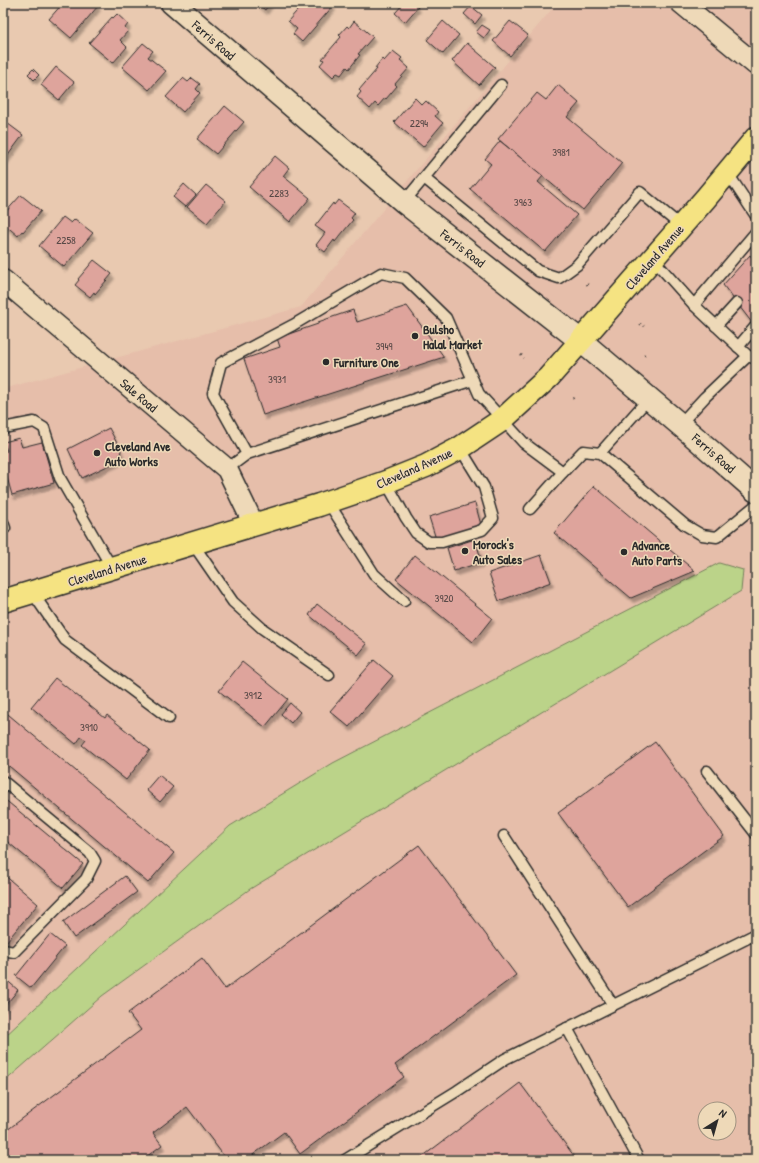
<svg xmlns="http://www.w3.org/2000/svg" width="759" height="1163" font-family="'Patrick Hand',sans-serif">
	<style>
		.built { fill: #e6beaa; fill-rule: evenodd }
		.green { fill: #bbd389; stroke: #737f5a }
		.building { fill: #dea49c; stroke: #2b2b2b; filter: url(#shadow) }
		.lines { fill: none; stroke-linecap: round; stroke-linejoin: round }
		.lane-casing { stroke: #2b2b2b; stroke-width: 13 }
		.street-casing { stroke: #2b2b2b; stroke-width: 23 }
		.secondary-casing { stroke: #2b2b2b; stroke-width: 25 }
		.primary-casing { stroke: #2b2b2b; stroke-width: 25 }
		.path { stroke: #2b2b2b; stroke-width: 2.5; stroke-dasharray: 1 3; stroke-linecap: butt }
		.lane { stroke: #eed9b8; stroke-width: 10 }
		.street { stroke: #eed9b8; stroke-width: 20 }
		.secondary { stroke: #eed9b8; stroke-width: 22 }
		.primary { stroke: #f5e382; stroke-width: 22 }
		.poi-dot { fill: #2b2b2b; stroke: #eed9b8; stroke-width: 1.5 }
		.labels { text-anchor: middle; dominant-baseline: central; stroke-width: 3; stroke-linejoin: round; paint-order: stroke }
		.number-label { font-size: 11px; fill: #584947 }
		.street-label { font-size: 13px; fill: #2b2b2b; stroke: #eed9b8 }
		.poi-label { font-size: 13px; font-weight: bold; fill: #2b2b2b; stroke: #eed9b8; text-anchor: start }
	</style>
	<defs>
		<filter id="shadow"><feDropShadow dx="2.5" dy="4.5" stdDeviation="1" flood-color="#0004"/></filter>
	</defs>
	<rect width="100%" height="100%" fill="#e9c9b0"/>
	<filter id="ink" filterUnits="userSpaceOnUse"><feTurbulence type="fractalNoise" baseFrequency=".025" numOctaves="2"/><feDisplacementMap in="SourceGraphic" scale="8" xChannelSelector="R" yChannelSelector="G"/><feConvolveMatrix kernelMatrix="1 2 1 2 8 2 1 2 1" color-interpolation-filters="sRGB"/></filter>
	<g filter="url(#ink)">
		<path class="built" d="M557,3H756V1160H3V1083L102,996L250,889L719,563L333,763L230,826L3,1038V389L301,307ZM705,1109H729V1133H705Z"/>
		<path class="green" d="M719,563L743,570L741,591L250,889L102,996L3,1083V1038L230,826L333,763Z"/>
		<g class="building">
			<path d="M63,3H95L98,6L71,38L49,19Z"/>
			<path d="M257,3H270L265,10Z"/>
			<path d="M304,3H316L317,4L319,3H329L333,6L302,42L293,34L297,29L288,21Z"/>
			<path d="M404,3H414L418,7L405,22L395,13Z"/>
			<path d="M471,6L482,15L475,24L464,14Z"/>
			<path d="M117,14L128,24L125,28L128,31L120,40L127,47L113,63L89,43L112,17L113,18Z"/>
			<path d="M354,21L373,37L358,54L360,55L349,69L347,67L341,75L337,73L333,77L320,65L324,60L322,59L341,37L339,35L347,26L349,28Z"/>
			<path d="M443,21L459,35L443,54L427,40Z"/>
			<path d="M510,21L528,35L510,56L493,41Z"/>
			<path d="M482,25L490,30L484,38L476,32Z"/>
			<path d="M143,43L153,51L148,57L166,71L149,90L122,67Z"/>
			<path d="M467,43L495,67L479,85L452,61Z"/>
			<path d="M393,51L402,58L400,60L409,68L395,84L397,86L386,99L385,98L378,106L375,103L370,109L357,97L361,92L359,90L377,69L375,68L382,59L384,61Z"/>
			<path d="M56,67L74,82L59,100L41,85Z"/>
			<path d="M33,69L39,75L34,80L28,74Z"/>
			<path d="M183,78L188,82L192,78L200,84L196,89L200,93L183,112L166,97Z"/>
			<path d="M558,85L579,103L567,117L622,163L583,210L498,139L537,93L546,100Z"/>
			<path d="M415,98L422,105L426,101L438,112L435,116L443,123L423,147L394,122Z"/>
			<path d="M225,106L244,122L216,154L197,139Z"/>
			<path d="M7,123L23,135L3,162V128Z"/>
			<path d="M500,141L543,176L538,182L577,215L545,252L470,189L491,164L485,159Z"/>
			<path d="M275,156L289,168L283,176L310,198L290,222L249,187Z"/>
			<path d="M184,184L196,195L185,207L173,197Z"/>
			<path d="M206,185L226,201L207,223L187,207Z"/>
			<path d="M21,195L41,211L23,232L22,231L18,236L3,223L4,216L3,215Z"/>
			<path d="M338,200L355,213L351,218L353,220L335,242L334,240L325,252L316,245L325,233L315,226L333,203L334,205Z"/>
			<path d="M63,217L71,223L75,219L93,233L64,267L39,246Z"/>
			<path d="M750,255L756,263V328L723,285Z"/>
			<path d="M94,260L112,274L95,294L94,292L90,297L75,285L79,280L78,279Z"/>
			<path d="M407,306L444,357L263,415L244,359L280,347L277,338L318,324V322L353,310L357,322Z"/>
			<path d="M109,428L121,451L118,461L82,478L68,449Z"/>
			<path d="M19,438L22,447L42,442L54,483L12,495L3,463V452L7,451L4,442Z"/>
			<path d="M594,486L695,571L631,598L554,533Z"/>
			<path d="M475,503L481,525L436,539L429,517Z"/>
			<path d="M475,539L482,562L454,571L447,548Z"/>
			<path d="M415,555L492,618L473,642L396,579Z"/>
			<path d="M541,555L551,582L499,601L489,573Z"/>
			<path d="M317,604L367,644L358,655L309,615Z"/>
			<path d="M374,660L393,676L349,727L330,711Z"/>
			<path d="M242,662L288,699L265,727L219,691Z"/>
			<path d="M55,678L105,718L107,715L150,750L126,780L82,745L86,740L81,737L76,744L31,707Z"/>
			<path d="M290,703L300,712L291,723L281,714Z"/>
			<path d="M3,710L174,853L148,883L3,761Z"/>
			<path d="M655,742L724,836L628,907L558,813Z"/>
			<path d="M159,775L173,787L160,802L146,790Z"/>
			<path d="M3,798L83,864L63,888L3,838Z"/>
			<path d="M419,845L516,975L395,1065L404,1077L300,1154L284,1132L246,1160H227L187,1107L153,1133L162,1145L142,1160H3V1133L141,1030L128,1013L202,958L225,989Z"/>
			<path d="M3,874L38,904L6,942L3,939Z"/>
			<path d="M125,876L137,892L74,938L63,922Z"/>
			<path d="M50,934L65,946L31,988L16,976Z"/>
			<path d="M3,977L18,990L3,1008Z"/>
			<path d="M520,1083L577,1160H418Z"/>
		</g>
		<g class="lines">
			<defs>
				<g id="lane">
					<path d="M727,172L756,216"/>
					<path d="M424,178L538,271L559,278L577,265L640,192L681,226"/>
					<path d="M404,202L501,85"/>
					<path d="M653,259L694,305L748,356"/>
					<path d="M694,305L756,232"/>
					<path d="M716,326L737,303"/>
					<path d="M738,347L755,327"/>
					<path d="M680,424L705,397L748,356L756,359"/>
					<path d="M3,428L34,422L44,428L60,478L112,568"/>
					<path d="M600,453L649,398"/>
					<path d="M247,454L473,380"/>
					<path d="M227,469L247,454L213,393L221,363L293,325L381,273L405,278L446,318L479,394L524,443L563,472L583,451L600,453L685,525L702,535L717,537L756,505"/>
					<path d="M386,482L406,518L416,533L429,542H442L482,530L493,518L484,487L460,448"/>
					<path d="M328,502L374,574L404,601"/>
					<path d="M530,509L563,472"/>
					<path d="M3,522L5,528"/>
					<path d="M193,544L233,602L263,629L329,675"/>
					<path d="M32,592L65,640L169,718"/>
					<path d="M707,771L756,834"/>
					<path d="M3,781L90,853L95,861L86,879L14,952L3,950"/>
					<path d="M504,836L613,1005"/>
					<path d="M567,1028L639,1160"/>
					<path d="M345,1160L457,1091L505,1059L756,934"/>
				</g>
				<g id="street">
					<path d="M681,3L756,65"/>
					<path d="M3,280L227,469L254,525"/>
				</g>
				<path id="secondary" d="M172,3L404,202L581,341L690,433L756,491"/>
				<path id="primary" d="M3,601L319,505L386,482L426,466L460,448L502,420L549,377L705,199L756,138"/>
			</defs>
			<use href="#lane" class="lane-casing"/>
			<use href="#street" class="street-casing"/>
			<use href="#secondary" class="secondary-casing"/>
			<use href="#primary" class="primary-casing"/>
			<g class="path">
				<path d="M587,284L589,287"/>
				<path d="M640,324L644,326"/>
				<path d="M521,355L524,358"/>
				<path d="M644,355L647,354"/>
				<path d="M573,398L575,400"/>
			</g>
			<use href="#lane" class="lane"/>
			<use href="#street" class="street"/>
			<use href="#secondary" class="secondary"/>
			<use href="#primary" class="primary"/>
		</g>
	</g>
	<g class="poi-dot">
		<circle cx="415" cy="336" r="4"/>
		<circle cx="326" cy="362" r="4"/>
		<circle cx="97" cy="453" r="4"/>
		<circle cx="465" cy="551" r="4"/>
		<circle cx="624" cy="552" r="4"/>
	</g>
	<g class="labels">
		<g class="number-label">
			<text x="419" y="123">2294</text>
			<text x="561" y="152">3981</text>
			<text x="279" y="193">2283</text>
			<text x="523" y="202">3963</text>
			<text x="66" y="240">2258</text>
			<text x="384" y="346">3949</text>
			<text x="277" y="379">3931</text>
			<text x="444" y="598">3920</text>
			<text x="253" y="695">3912</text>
			<text x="89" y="727">3910</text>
		</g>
		<g class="street-label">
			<text transform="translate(214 40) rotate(41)">Ferris Road</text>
			<text transform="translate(463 248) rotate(38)">Ferris Road</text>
			<text transform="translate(654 257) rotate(-49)">Cleveland Avenue</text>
			<text transform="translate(139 395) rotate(40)">Sale Road</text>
			<text transform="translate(714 453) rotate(41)">Ferris Road</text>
			<text transform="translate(414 468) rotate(-24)">Cleveland Avenue</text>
			<text transform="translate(107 570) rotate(-17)">Cleveland Avenue</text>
		</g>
		<g class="poi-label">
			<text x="423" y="329">Bulsho<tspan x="423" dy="15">Halal Market</tspan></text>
			<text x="334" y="362">Furniture One</text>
			<text x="105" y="446">Cleveland Ave<tspan x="105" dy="15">Auto Works</tspan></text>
			<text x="473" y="544">Morock's<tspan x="473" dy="15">Auto Sales</tspan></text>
			<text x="632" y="545">Advance<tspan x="632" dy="15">Auto Parts</tspan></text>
		</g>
	</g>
	<rect width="759" height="1163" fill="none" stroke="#eed9b8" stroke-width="16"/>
	<rect x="8" y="8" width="743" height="1147" fill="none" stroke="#2b2b2b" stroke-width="1.5" filter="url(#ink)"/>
	<g transform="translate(717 1121) rotate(37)"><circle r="19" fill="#eed9b8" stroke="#a09380"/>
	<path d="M0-3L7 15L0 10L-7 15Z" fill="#2b2b2b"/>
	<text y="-6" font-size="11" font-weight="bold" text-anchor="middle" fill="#2b2b2b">N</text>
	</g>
</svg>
